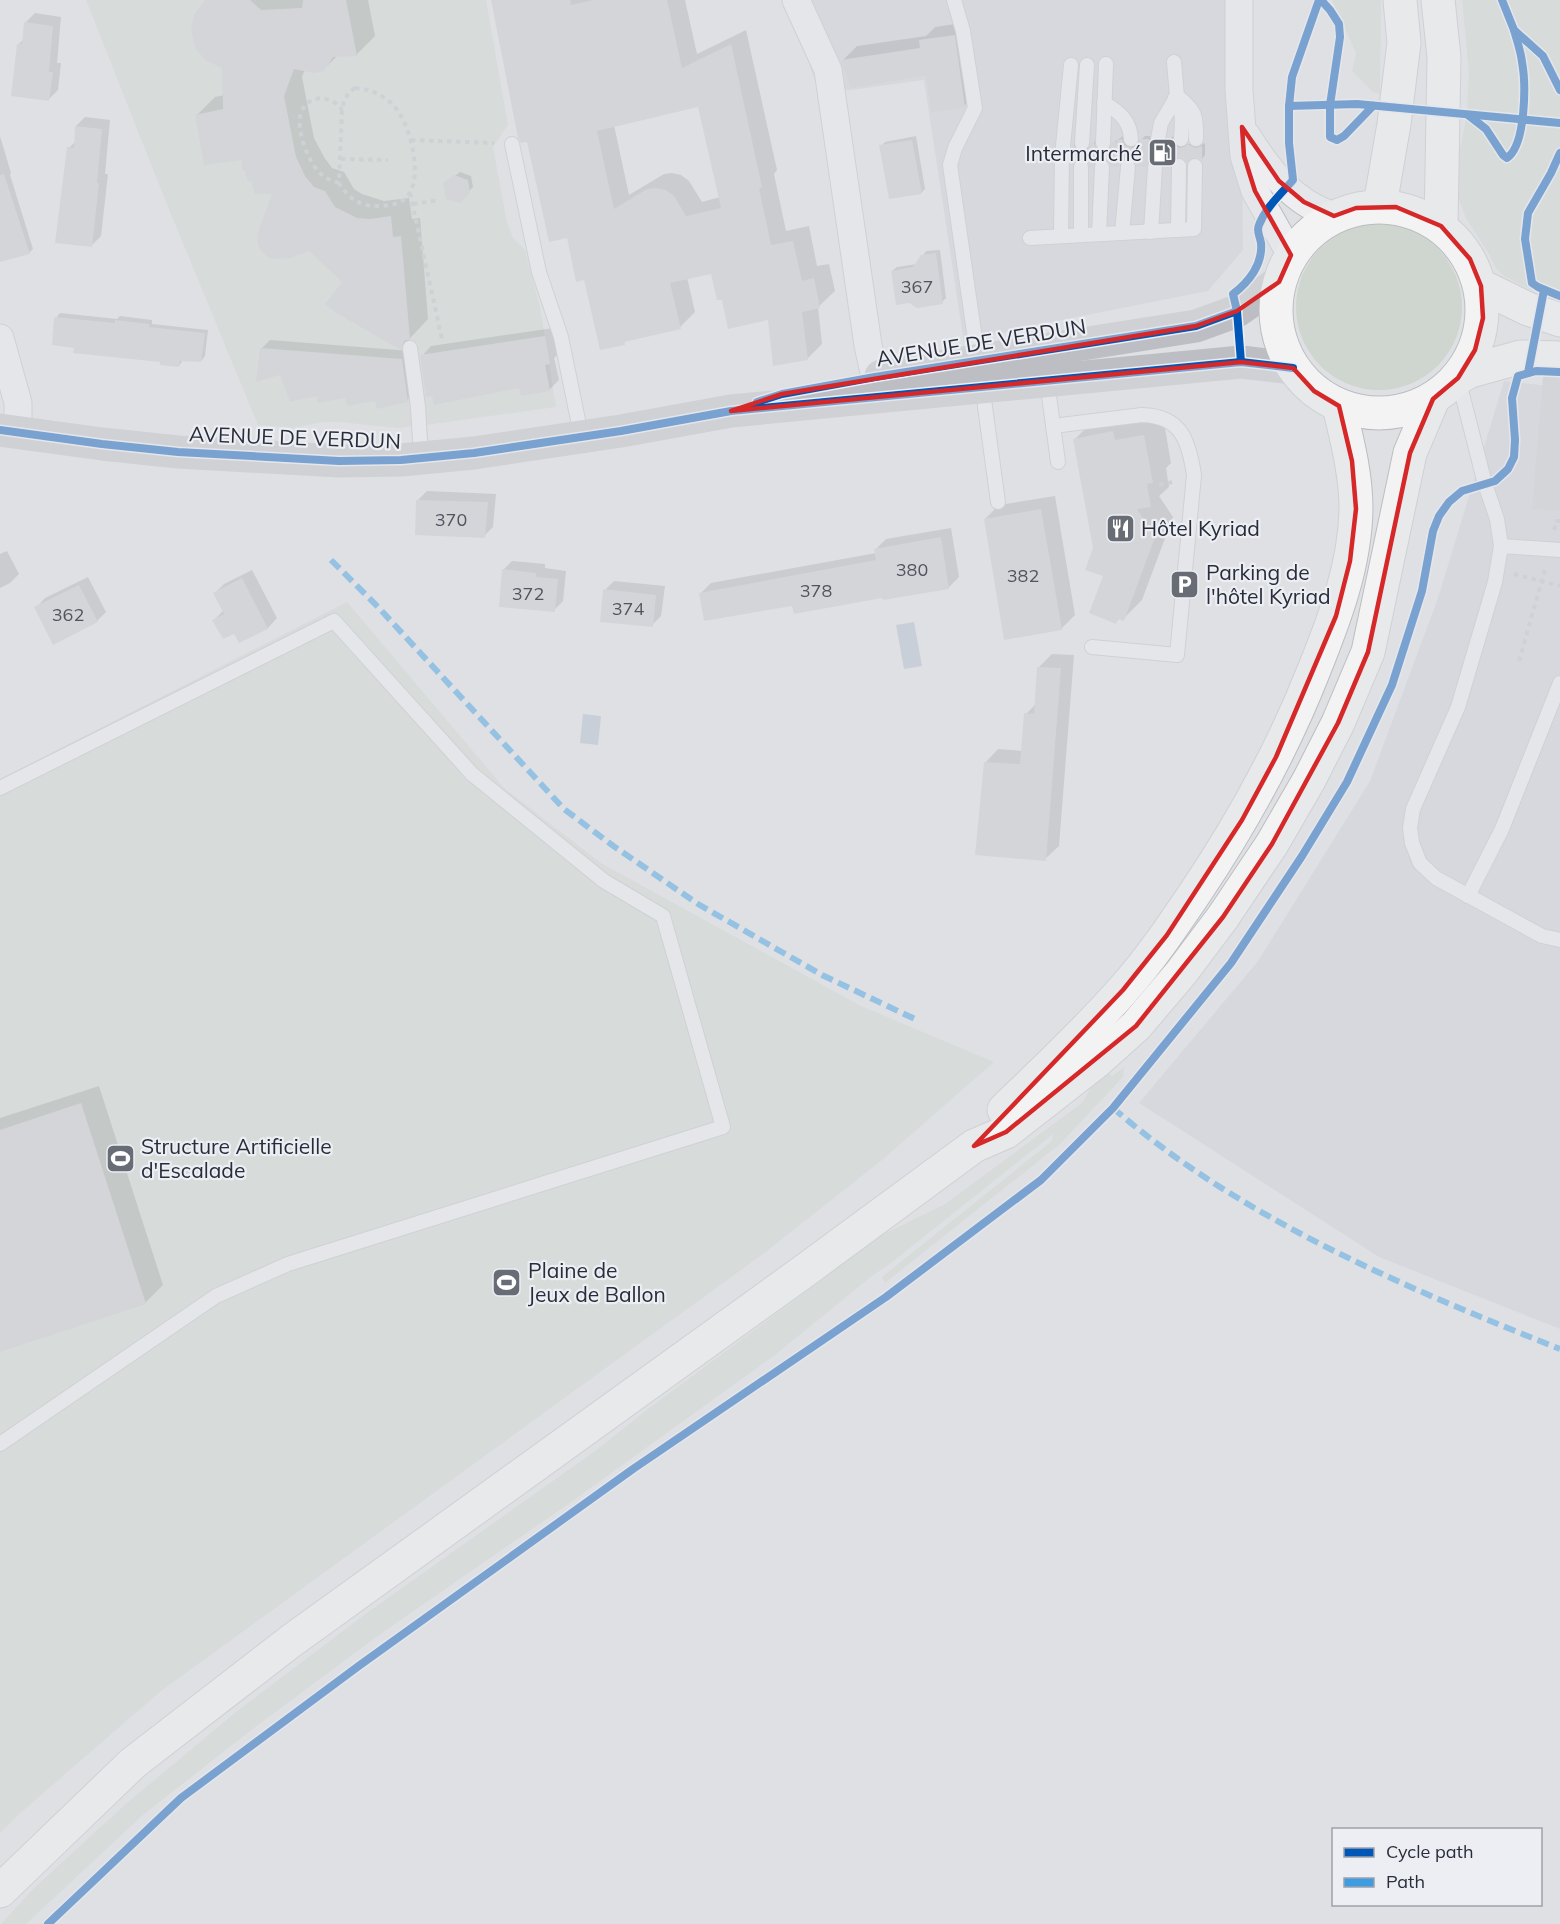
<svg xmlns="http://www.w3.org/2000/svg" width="1560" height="1924" font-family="Mulish,sans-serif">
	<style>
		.built { fill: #cdcfd6 }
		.green { fill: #ced6cf }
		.water { fill: #afbacd }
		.shadow { fill: #0003; fill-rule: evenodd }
		.building { fill: #c7c8cb; fill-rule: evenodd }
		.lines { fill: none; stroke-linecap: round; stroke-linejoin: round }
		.service-casing { stroke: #bdbec1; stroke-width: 16 }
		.minor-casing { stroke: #bdbec1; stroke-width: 29 }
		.primary-casing { stroke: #bbbdc1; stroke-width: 35 }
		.path { stroke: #bdbec3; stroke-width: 4; stroke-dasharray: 4.5 4.5; stroke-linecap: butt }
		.service { stroke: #eeeef0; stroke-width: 14 }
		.minor { stroke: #eeeef0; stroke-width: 27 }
		.secondary { stroke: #bdbec3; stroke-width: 33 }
		.primary { stroke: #f3f3f4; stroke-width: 33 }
		.quiet { stroke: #3d9de2; stroke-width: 6; stroke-dasharray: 12 6; stroke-linecap: butt }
		.cycleway-casing { stroke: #eceef3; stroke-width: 11 }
		.cycleway { stroke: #0057b8; stroke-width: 8 }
		.marked { fill: none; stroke: #d62828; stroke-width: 4.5; stroke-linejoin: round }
		.labels { text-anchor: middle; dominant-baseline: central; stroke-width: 4.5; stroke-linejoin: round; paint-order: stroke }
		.number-label { font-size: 18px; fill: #50545f }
		.poi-label { font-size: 21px; fill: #282d3a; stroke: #eceef3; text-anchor: start }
		.street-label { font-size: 21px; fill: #282d3a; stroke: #eceef3 }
	</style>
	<rect width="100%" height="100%" fill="#dfe0e3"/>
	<g class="built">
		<path d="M782,0H1241L1243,250L1208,291L1021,328L964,343L924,80L851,90L818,91L806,52Z"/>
		<path d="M1504,381L1560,387V1329L1379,1257L1139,1103L1258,961L1370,781L1438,598Z"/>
	</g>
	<g class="green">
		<path d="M86,0H486L508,125L493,147L507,223L513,238L525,250L540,307L556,407L433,424L397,428L339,422H322L293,428L258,425L166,202Z"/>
		<path d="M1332,0H1381L1380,94L1373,92L1352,71L1356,53Z"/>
		<path d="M1462,0H1560V296L1531,290L1504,276L1496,268L1489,254L1466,218L1458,197L1455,175L1467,114L1469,73Z"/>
		<circle cx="1379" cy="307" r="83"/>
		<path d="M347,602L504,788L601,863L861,1006L994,1062L882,1160L763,1254L161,1691L18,1815L0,1833V779Z"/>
		<path d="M1124,1067L1123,1077L1060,1144L885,1283L882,1277L1052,1141L1053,1134L887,1266L872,1276L775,1355L564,1507L379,1635L250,1731L143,1815L26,1924H1L34,1888L128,1802L236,1712L364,1615L595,1451L648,1409L819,1282L874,1239L945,1204L1082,1103L1094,1082L1106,1070L1112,1076Z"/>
	</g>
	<g class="water">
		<path d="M914,622L922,666L904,669L896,625Z"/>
		<path d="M583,714L601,716L598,745L580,743Z"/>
	</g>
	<g class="shadow">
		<path d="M207,0H368L375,36L356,55H338L323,70L305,69L302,77L314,138L324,157L332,168L344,172L354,189L362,194L384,201L409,198L412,219L420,218L428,319L401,348L344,281L274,192L242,158L196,116L215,97L225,95L224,67Z"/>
		<path d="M492,0H685L697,54L746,30L777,170L774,174L786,231L809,226L817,266L829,264L835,291L818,307L822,344L807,359L769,318L723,298L712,272L687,277L695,312L680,327L628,339L624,343L585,278L528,140ZM699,106L720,197L702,202L689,181L681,175L672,173L664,174L629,195L614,125Z"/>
		<path d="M35,13L61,17L57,63H61L58,90L49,99L18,45L24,39L26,22Z"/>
		<path d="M968,22L978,92L964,106L927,74L843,60L857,46L926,36L935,27Z"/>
		<path d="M85,117L110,120L105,174H108L101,236L92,245L69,148L76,141V126Z"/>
		<path d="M0,136L11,173L10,175L33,249L29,253L0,261Z"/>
		<path d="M916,136L925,189L921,193L881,146L885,142Z"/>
		<path d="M1123,136H1126L1128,141L1137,144L1145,136H1153L1156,141L1162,144L1167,143L1173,136H1176L1185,144H1190L1194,141L1200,145L1205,143V155L1202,159L1194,155H1178L1169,165L1161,159L1155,156L1145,165L1128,156L1108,159L1102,156L1092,165L1082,156L1078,158L1074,163V144L1077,141L1081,146L1087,148L1091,146L1097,139L1103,147L1112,148L1113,143Z"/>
		<path d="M460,172L471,176L473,187L459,201L447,182Z"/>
		<path d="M940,250L946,298L942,302L910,301L892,271L897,267L917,264L926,251Z"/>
		<path d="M60,313L117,319L120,316L152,320V324L208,330L205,356L201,361L183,360L179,366L162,360L75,347L56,318Z"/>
		<path d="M553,328L559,353L554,358L559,380L550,389L520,387L422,356L431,346Z"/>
		<path d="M270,340L411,351L417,391L407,400L318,394L281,374L261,349Z"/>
		<path d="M1163,417L1171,463L1166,468L1169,487L1159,496L1173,517L1142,600L1123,619L1120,618L1116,622L1105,575L1095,548L1075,439L1094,420Z"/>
		<path d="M427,491L496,494L493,527L484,536L418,500Z"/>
		<path d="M1055,496L1075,615L1061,629L985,519L999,505Z"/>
		<path d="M951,528L959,577L949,587L883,596L793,604L701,593L711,583L876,553L875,550L886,539Z"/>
		<path d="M7,551L19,574L10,583L0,588V554Z"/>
		<path d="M512,561L545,564V568L566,571L563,601L554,610L503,570Z"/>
		<path d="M252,570L277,618L268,628L240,641L235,632L214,620L224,610L215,593L224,584Z"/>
		<path d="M88,577L106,612L97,621L36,608L45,598Z"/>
		<path d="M614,581L665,586L661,616L652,625L605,590Z"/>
		<path d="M1052,654L1074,655L1059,846L1045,859L985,763L998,749L1023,751L1026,714L1036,704L1039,667Z"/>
		<path d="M99,1086L163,1285L145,1303L0,1350V1118Z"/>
	</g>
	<g class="building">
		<path d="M205,0H250L261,10L302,8L303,0H346L357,56L333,57L324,71L314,73L294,69L284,96L296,157L305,176L314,187L325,191L335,207L357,218L370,219L391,216L393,237L401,236L410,339L404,341L401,350L336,313L325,304L342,282L309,251L290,258L277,259L269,258L262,252L258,245L257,235L272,194H255L251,181H248L244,170H242L241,160L204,165L195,115L223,109L222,68L205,60L196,49L193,40L191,28L194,15Z"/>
		<path d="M491,0H570L571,5L593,0H667L682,68L731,44L762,187L759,188L771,245L793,241L802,281L814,278L820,308L802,312L808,360L773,366L768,320L728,329L722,300H717L711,274L670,283L681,329L624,342L625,345L600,350L584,280L576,282L567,238L549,242L527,142L521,143L518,138ZM698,107L721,208L686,216L674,196L666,190L656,188L647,189L614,209L597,131Z"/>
		<path d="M24,22L53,26L49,72H53L49,101L11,96L17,44H22Z"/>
		<path d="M955,35L965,108L931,112L926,76L851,88L841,60L920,48L919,40Z"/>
		<path d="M75,126L102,129L97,183H99L92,247L55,243L67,147L74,148Z"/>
		<path d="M1122,139L1124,145L1132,148L1137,146L1140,139H1149L1152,145L1157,148L1164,145L1167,139H1172L1175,146L1180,148L1184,147L1188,144L1195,148L1202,146V160L1195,157L1187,162L1183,158L1179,157L1172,161L1170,166H1164L1160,160L1155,158L1148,162L1146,167H1137L1134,160L1128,158L1121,161L1119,167H1111L1107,160L1102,158L1095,162L1093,167H1090L1086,160L1080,158L1076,160L1072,166V143L1077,150L1082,152L1089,148L1091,143H1094L1098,150L1103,152L1110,148L1112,142H1117V140Z"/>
		<path d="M912,140L922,194L889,199L879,145Z"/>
		<path d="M4,174L30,254L0,262V175Z"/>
		<path d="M454,175L468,180L470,193L460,203L446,199L443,183Z"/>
		<path d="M936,253L943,304L917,308L909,303L896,305L891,271L913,267L921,255Z"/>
		<path d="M54,317L115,323V320L149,324V327L205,333L201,362L180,361L179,367L160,365V362L73,353L74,348L52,345Z"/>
		<path d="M545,336L550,364L545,365L550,391L521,396L519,388L434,405L432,396L426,397L420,355Z"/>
		<path d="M260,348L402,359L408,402L377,409L375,401L347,406L345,398L317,403V396L290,402L280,375L256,382Z"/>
		<path d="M1543,376L1560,377V511L1532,509Z"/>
		<path d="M1113,431L1115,440L1144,435L1153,483L1147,484L1151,507L1137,509L1155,537L1124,621L1118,619L1116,624L1089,613L1103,576L1085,570L1093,548L1073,439Z"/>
		<path d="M416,500L488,502L485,538L415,535Z"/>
		<path d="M1041,509L1062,630L1004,640L984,519Z"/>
		<path d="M941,537L949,589L883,600L882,598L794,614L792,606L704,621L699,593L876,560L874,549Z"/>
		<path d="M502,569L536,573V577L558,579L555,612L499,607Z"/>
		<path d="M242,578L268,629L239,643L234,634L223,639L212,620L224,614L213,593Z"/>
		<path d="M79,585L98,622L53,645L34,607Z"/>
		<path d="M603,589L656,595L653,627L600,622Z"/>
		<path d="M1037,667L1061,668L1046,861L975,855L984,762L1020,764L1024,713L1034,714Z"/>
		<path d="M81,1103L146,1304L0,1352V1130Z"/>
	</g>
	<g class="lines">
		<defs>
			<g id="service">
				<path d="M954,0L963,31L975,108L955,148L950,165L978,360"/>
				<path d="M1177,96C1196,111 1196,115 1196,139"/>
				<path d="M1175,98C1184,110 1182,125 1181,139"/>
				<path d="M1104,103C1120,112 1130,121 1131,139"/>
				<path d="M1158,139L1161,123L1177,96L1174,62"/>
				<path d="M1082,143L1087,65"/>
				<path d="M1103,143L1106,64"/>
				<path d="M512,144L539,272L561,337L578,420L579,437"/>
				<path d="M1063,146L1071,65"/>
				<path d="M1081,167V235"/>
				<path d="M1178,230L1179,166"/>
				<path d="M1151,232L1155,167"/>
				<path d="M1122,233L1128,167"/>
				<path d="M1099,234L1102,167"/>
				<path d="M1061,236L1062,154"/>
				<path d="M1030,238L1194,229L1195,166"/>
				<path d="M410,348L418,407L421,458"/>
				<path d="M1458,378L1485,484L1497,519L1501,546L1495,582L1458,707L1413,809L1410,828L1412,843L1420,863L1436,878L1542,936L1560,940"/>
				<path d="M1047,381L1058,462"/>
				<path d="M982,385L998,502"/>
				<path d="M1053,426L1142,415C1182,416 1189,442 1194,475L1177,655L1092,647"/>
				<path d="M1501,546L1560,550"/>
				<path d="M0,788L334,621L472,774L604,881L663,916L723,1127L288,1264L216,1296L0,1444"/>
				<path d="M1468,896L1502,829L1560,683"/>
			</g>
			<g id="minor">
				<path d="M796,0L828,70L868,345L875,377"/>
				<path d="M1239,0V90L1244,156L1255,191L1291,255"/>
				<path d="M1247,136C1269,171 1293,203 1334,216"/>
				<path d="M0,338L18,403V433"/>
			</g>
			<g id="primary">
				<path d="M1438,0L1444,57L1441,226"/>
				<path d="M1380,205L1394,124L1404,43L1400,0"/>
				<circle cx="1379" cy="310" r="103"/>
				<path d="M1481,286L1528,309L1560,320"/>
				<path d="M1458,378L1470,371L1521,357L1560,358"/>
				<path d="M1004,1110C1044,1071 1085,1033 1122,991C1149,961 1172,927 1195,893C1242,823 1283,749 1314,670C1335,618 1355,565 1356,509C1356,474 1347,440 1339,406"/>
				<path d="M0,1891L133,1763L291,1641L807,1269L974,1146L1006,1132L1097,1061L1136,1026L1181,973L1223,917L1272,844L1309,780L1338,723L1368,652L1410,453L1433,399"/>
			</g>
		</defs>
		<use href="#service" class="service-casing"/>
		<use href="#minor" class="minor-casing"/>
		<use href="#primary" class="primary-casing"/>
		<g class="path">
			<path d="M355,88C372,89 388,97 398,111C411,129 424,180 406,198C398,205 386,206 376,206C358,206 348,197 339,183L342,110C344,100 346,94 355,88Z"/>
			<path d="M1289,106L1366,105"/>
			<path d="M1471,115L1560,123"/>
			<path d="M411,140L494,143"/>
			<path d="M341,159L388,160"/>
			<path d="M339,183C335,181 330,180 326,178C310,169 295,130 301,113C307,94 332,94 342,110"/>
			<path d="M410,193L442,339"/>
			<path d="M413,204L439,200"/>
			<path d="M1159,485L1173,482"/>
			<path d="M1554,530L1556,521H1560"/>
			<path d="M1514,574L1560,586"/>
			<path d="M1519,661L1546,566"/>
		</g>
		<use href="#service" class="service"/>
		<use href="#minor" class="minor"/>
		<g class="secondary">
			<path d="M881,376L1196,326L1237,311L1279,282"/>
			<path d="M0,430L102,444L178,452L339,461L401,460L474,453L621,431L731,411L1241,362L1293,368"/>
		</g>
		<use href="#primary" class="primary"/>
		<g class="quiet">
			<path d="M331,560L378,607L564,809L612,845L698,904L822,975L917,1020"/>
			<path d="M1113,1108C1241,1219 1404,1287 1560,1349"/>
		</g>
		<defs>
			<g id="cycleway">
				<path d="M1321,0L1330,10L1339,24L1340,37L1330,105V137L1337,140L1344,136L1373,106"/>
				<path d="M1502,0L1514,30L1543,56L1560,90"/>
				<path d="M1289,106L1357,104L1560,123"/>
				<path d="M1468,115L1486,129L1503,155L1507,158C1526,145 1526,84 1522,62C1521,52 1517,41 1514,30"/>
				<path d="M1560,153L1551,173L1528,213L1525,239L1532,283L1538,287L1560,296"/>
				<path d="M1241,362L1237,311L1233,294C1249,282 1263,264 1261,243C1260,236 1256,231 1259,225C1266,207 1281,194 1293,180L1289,143V106L1292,77L1319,0"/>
				<path d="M1528,373L1544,290"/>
				<path d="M757,402L782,394L875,377L1196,326L1237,311"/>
				<path d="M0,430L102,444L178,452L339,461L401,460L474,453L621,431L731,411L1241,362L1293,368"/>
				<path d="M48,1924L181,1798L360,1665L633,1469L886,1297L1041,1180L1113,1108L1231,963L1302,856L1347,782L1392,685L1422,591L1433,531L1439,516L1449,502L1462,491L1495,481L1508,469L1514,457L1515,440L1512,398L1518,376L1536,371L1560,372"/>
			</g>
		</defs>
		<use href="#cycleway" class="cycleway-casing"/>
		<use href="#cycleway" class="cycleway"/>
	</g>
	<path d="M0 0H1560V1924H0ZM1242,127L1279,181L1304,202L1334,216L1356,208L1396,207L1441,226L1470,259L1481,286L1483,318L1475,350L1458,378L1433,399L1410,453L1368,652L1338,723L1272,844L1223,917L1136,1026L1006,1132L974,1146L1123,990L1167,935L1242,820L1276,757L1336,616L1350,561L1356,509L1352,461L1339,406L1314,391L1293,368L1241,362L731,411L782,394L1196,326L1237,311L1279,282L1291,255L1255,191L1244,156Z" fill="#dfe0e3" fill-opacity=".55" fill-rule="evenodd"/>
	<path class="marked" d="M1242,127L1279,181L1304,202L1334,216L1356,208L1396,207L1441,226L1470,259L1481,286L1483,318L1475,350L1458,378L1433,399L1410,453L1368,652L1338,723L1272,844L1223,917L1136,1026L1006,1132L974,1146L1123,990L1167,935L1242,820L1276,757L1336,616L1350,561L1356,509L1352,461L1339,406L1314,391L1293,368L1241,362L731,411L782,394L1196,326L1237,311L1279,282L1291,255L1255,191L1244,156Z"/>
	<defs>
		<symbol id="fuel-square" viewBox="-11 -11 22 22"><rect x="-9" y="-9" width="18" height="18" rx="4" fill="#686c75" stroke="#eceef3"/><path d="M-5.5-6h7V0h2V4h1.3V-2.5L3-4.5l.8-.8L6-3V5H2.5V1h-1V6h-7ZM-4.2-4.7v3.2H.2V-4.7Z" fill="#fff"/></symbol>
		<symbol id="restaurant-square" viewBox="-11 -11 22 22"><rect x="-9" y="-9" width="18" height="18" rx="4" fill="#686c75" stroke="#eceef3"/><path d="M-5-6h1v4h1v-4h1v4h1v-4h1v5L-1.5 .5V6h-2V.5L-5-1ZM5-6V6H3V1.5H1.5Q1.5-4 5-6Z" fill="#fff"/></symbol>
		<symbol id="parking-square" viewBox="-11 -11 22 22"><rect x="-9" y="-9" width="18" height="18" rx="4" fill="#686c75" stroke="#eceef3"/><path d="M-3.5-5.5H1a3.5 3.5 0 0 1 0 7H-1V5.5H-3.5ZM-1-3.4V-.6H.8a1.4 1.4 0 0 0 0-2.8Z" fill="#fff"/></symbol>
		<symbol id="stadium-square" viewBox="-11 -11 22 22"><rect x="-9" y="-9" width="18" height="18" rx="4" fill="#686c75" stroke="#eceef3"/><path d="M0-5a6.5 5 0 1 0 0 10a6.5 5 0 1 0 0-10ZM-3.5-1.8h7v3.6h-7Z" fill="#fff"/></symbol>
	</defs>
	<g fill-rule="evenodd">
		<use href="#fuel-square" x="1146" y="136" width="33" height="33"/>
		<use href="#restaurant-square" x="1104" y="512" width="33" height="33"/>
		<use href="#parking-square" x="1168" y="568" width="33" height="33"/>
		<use href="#stadium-square" x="104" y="1142" width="33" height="33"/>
		<use href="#stadium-square" x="490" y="1266" width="33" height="33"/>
	</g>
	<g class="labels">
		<g class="number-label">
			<text x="917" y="286">367</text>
			<text x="451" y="519">370</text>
			<text x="912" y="569">380</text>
			<text x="1023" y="575">382</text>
			<text x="816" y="590">378</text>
			<text x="528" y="593">372</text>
			<text x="628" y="608">374</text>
			<text x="68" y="614">362</text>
		</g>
		<g class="poi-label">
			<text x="1142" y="153" text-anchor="end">Intermarché</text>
			<text x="1141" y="528">Hôtel Kyriad</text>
			<text x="1206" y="572">Parking de<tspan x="1206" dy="24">l'hôtel Kyriad</tspan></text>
			<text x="141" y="1146">Structure Artificielle<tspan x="141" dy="24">d'Escalade</tspan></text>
			<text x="528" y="1270">Plaine de<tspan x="528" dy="24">Jeux de Ballon</tspan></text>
		</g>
		<g class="street-label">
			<text transform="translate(981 342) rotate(-9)">AVENUE DE VERDUN</text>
			<text transform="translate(295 437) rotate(2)">AVENUE DE VERDUN</text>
		</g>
	</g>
	<rect x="1332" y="1828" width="210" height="78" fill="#eceef3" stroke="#9ea1a9" stroke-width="1.5"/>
	<rect x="1344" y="1848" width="30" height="9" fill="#0057b8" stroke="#9ea1a9" stroke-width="1.5"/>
	<text x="1386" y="1858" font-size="18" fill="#282d3a">Cycle path</text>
	<rect x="1344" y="1878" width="30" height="9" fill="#3d9de2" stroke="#9ea1a9" stroke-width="1.5"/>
	<text x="1386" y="1888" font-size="18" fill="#282d3a">Path</text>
</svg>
